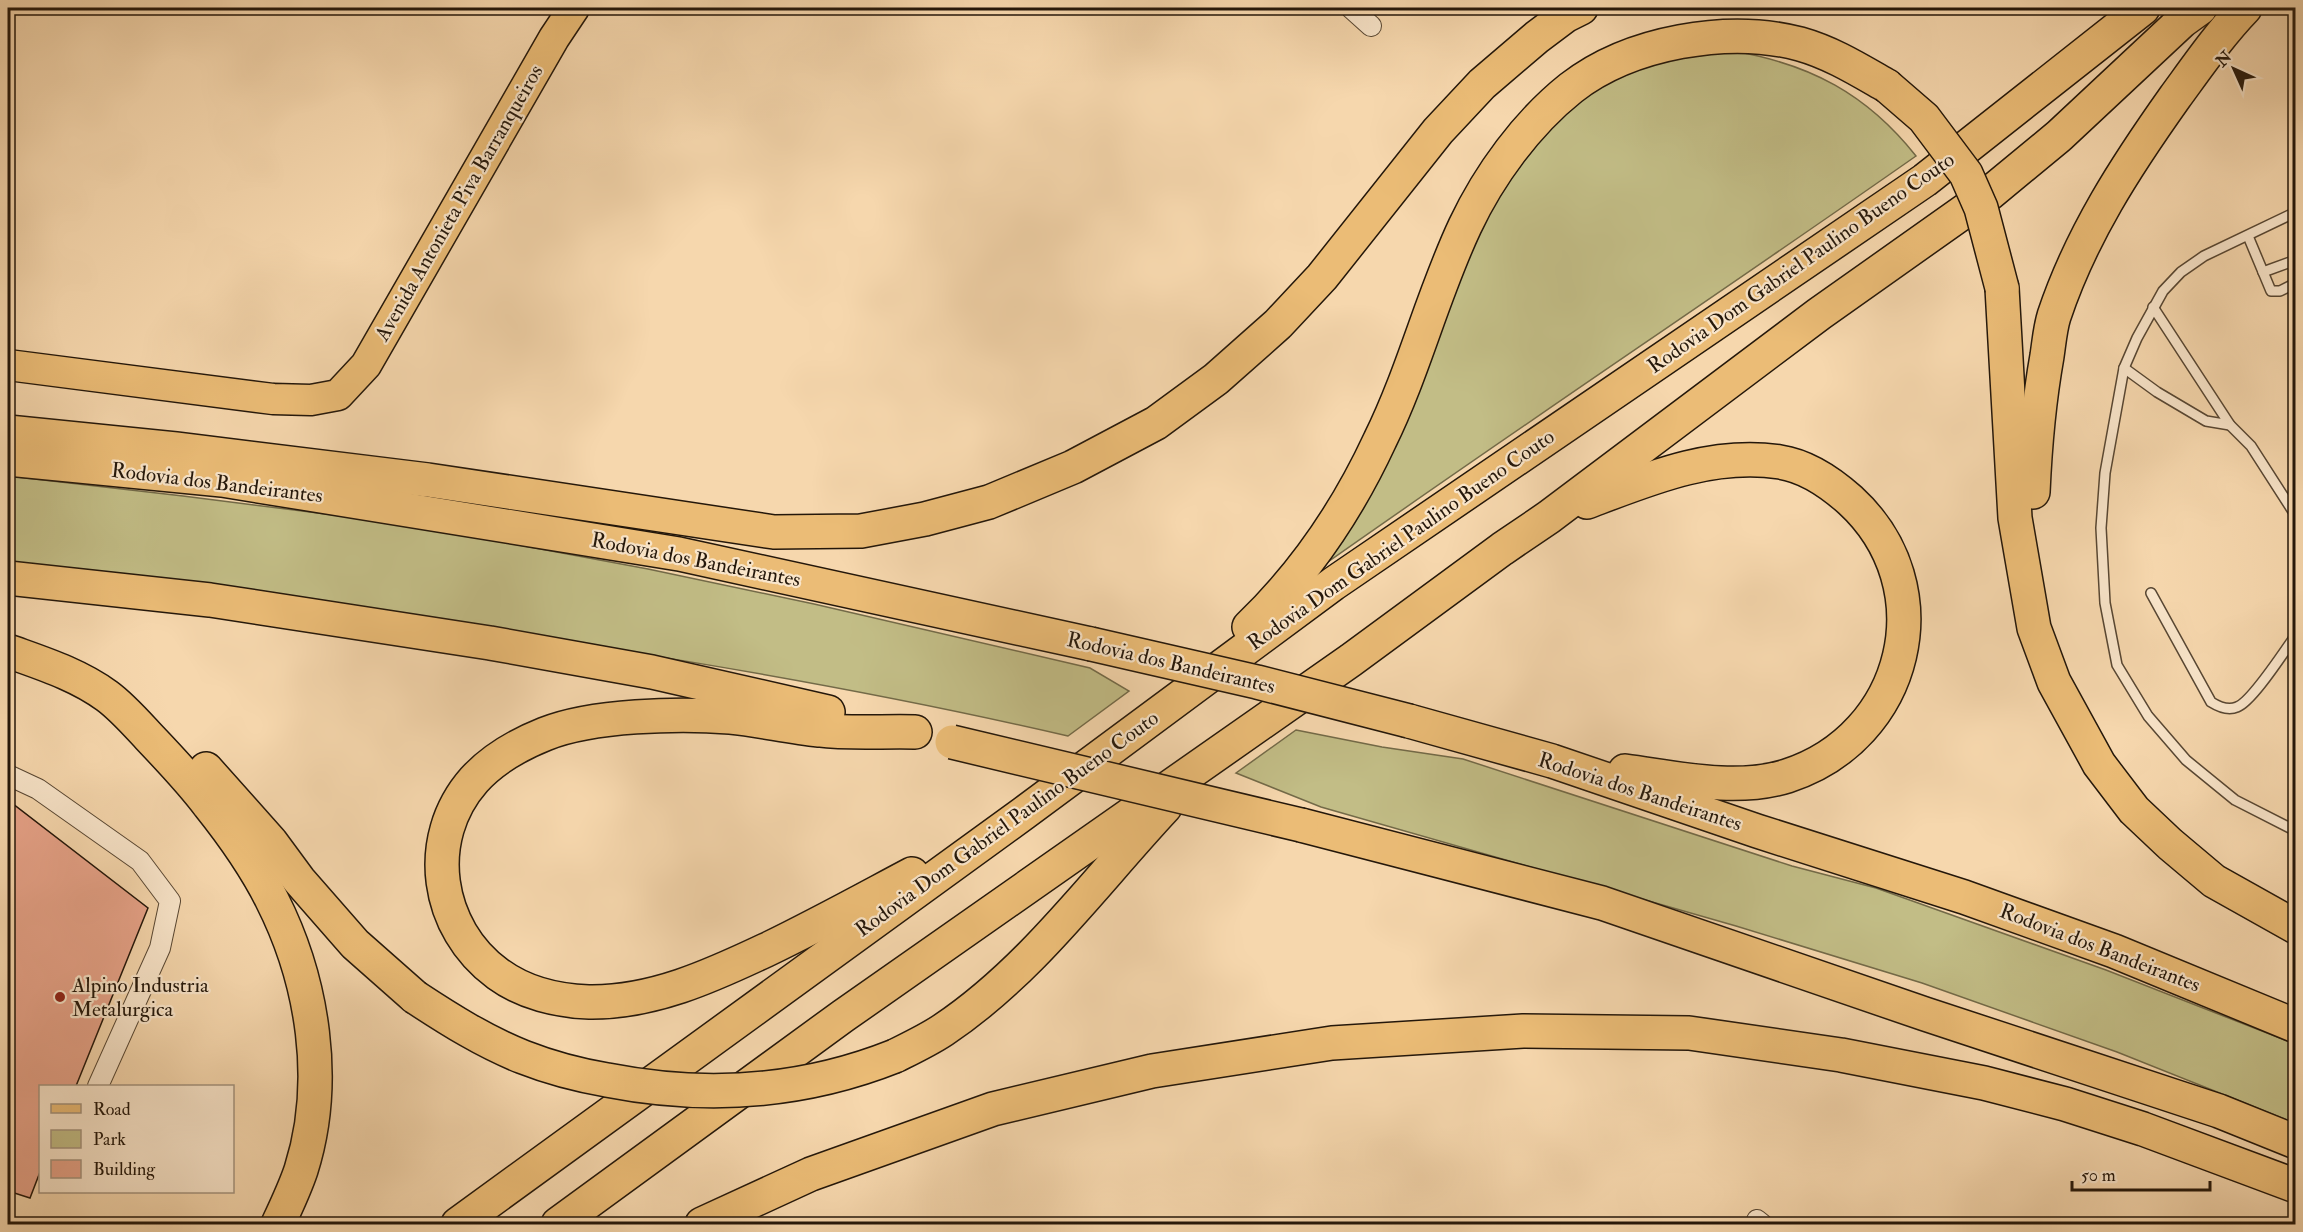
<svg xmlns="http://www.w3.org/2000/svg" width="2303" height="1232" font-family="'IM FELL Double Pica',serif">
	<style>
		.green { fill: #c2bd86; stroke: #736a48; stroke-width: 1.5 }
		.building { fill: #e7a389; stroke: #24170a; stroke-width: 1.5 }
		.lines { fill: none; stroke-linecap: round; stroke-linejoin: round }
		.service-casing { stroke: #584733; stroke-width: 12 }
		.minor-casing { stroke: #584733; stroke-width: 22 }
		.primary-casing { stroke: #24170a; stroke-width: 33 }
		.motorway-casing { stroke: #24170a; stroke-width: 36 }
		.service { stroke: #f9e5ca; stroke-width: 9 }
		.minor { stroke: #f9e5ca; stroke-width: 20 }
		.primary { stroke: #ebbc76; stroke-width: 30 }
		.motorway { stroke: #ebbc76; stroke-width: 33 }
		.motorway-bridge-casing { stroke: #24170a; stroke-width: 36; stroke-linecap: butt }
		.motorway-bridge { stroke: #ebbc76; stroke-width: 33 }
		.poi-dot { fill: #8f2418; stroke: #f9e5ca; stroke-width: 2 }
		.labels { text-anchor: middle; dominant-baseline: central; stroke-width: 4.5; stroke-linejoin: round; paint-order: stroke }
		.street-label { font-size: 21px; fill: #24170a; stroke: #f9e5ca }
		.poi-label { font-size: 21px; fill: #24170a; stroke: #f9e5ca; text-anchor: start }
	</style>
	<rect width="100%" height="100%" fill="#f6d7ad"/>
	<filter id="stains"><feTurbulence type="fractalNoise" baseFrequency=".00333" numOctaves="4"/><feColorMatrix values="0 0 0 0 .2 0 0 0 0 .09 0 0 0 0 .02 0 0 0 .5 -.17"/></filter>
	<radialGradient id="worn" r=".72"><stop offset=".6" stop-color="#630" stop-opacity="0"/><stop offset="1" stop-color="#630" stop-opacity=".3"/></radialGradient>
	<g class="green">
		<path d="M1733,51C1810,64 1867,94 1916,156C1709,301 1498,441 1291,588L1418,368L1523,140L1619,67Z"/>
		<path d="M8,476L183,496L405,524L648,569L814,604L1090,668L1129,691L1068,736C719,655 362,613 8,565Z"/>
		<path d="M1296,730L1382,747L1463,759L1792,866L1876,888L2106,970L2295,1044V1123L2117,1052L1922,983L1736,926L1321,807L1236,773Z"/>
	</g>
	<path class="building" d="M8,802L13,804L148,908L76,1086H40V1172L30,1198L8,1191Z"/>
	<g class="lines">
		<defs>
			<g id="service">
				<path d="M2296,212L2204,256L2181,272L2163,291L2137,338L2124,368L2105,473L2101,528L2105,603L2117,665L2148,716L2186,760L2235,800L2296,831"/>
				<path d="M2248,236L2271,291H2280L2296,283"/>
				<path d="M2263,272L2296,260"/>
				<path d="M2153,307L2230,425L2251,446L2296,516"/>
				<path d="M2124,368L2157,392L2206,421L2230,425"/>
				<path d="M2151,593L2211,702C2219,707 2228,711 2237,707C2252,702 2285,650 2296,635"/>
			</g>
			<g id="minor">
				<path d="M1351,8L1371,26"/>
				<path d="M8,775L38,789L140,861L170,901L160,948L98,1086"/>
				<path d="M1757,1220L1762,1224"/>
			</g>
			<path id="primary" d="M8,365L273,399L311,400L338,395L366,365L554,38L574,8"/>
			<g id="motorway">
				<path d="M2002,288L2015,518L2034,628L2054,682L2099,764L2134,810L2170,844L2214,881L2296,927"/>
				<path d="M8,432L176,449L428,480L774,532L861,531L925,519L989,502L1073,467L1156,423L1216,379L1278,324L1322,277L1438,131L1482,84L1537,37L1565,16L1581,8"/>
				<path d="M8,459L222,480L679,554L1091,644"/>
				<path d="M2033,492C2035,446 2039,401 2047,356C2049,343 2050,329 2054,316C2081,235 2126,166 2175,97C2197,67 2219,35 2245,8"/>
				<path d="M1587,502C1650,478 1712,452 1780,462C1806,466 1831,483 1850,500C1945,587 1908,737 1787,776C1736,792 1677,778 1625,771"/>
				<path d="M8,578L210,600L490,643L652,672L828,712"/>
				<path d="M1249,627C1304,574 1348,509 1380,440C1414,371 1432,296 1465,226C1489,175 1527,123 1571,88C1630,42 1728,25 1800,44C1832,53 1859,70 1887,86"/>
				<path d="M8,651C41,663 77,674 107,696C122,707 136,723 149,737C170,759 191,781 209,805C233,835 255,866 272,900C313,981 329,1082 301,1170C295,1188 286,1207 278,1224"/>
				<path d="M1409,721L1552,761L1757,831L1964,897L2114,951L2296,1026"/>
				<path d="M206,769L271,842L299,880L355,944L415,997"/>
				<path d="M1301,825L1602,903L1925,1014L2219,1111L2296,1142"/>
				<path d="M912,874C863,900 816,926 766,950C711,976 652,1003 589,1002C558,1001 524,993 498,974C436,929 422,839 474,780C492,760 520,744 545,734C592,715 679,713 730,717C760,720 789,727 819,730C851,734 884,731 915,732"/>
				<path d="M895,1056C911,1048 928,1040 943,1030C1030,972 1094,883 1165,807"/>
				<path d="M458,1224L1024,813L1333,584L1925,180L2143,8"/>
				<path d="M558,1224L843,1016L1351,660L1502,549L1549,517L1819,314L1990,193L2059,136L2182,21L2200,8"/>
				<path d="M702,1224L811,1174L993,1109L1152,1071L1332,1043L1523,1031L1689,1033L1841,1055L1984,1083L2065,1104L2143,1129L2296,1186"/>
			</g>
		</defs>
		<use href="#service" class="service-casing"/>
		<use href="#minor" class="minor-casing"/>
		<use href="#primary" class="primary-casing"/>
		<use href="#motorway" class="motorway-casing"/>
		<use href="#service" class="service"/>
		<use href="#minor" class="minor"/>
		<use href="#primary" class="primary"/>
		<use href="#motorway" class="motorway"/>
		<defs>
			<g id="motorway-bridge">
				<path d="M1887,86L1924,118L1966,174L1981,208L2002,288"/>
				<path d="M1091,644L1257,682L1409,721"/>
				<path d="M952,742L1301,825"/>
				<path d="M415,997C450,1020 485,1042 523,1057C551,1068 578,1075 607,1080C704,1099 802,1093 895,1056"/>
			</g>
		</defs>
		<use href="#motorway-bridge" class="motorway-bridge-casing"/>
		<use href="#motorway-bridge" class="motorway-bridge"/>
	</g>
	<circle class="poi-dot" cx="60" cy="997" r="6"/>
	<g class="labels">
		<g class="street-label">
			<text transform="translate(459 203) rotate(-60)">Avenida Antonieta Piva Barranqueiros</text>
			<text transform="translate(1801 263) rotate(-35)">Rodovia Dom Gabriel Paulino Bueno Couto</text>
			<text transform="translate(217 483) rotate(7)">Rodovia dos Bandeirantes</text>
			<text transform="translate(1401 540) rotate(-35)">Rodovia Dom Gabriel Paulino Bueno Couto</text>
			<text transform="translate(696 560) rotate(11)">Rodovia dos Bandeirantes</text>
			<text transform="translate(1171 663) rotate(13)">Rodovia dos Bandeirantes</text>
			<text transform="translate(1640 792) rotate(18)">Rodovia dos Bandeirantes</text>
			<text transform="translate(1007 824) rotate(-36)">Rodovia Dom Gabriel Paulino Bueno Couto</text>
			<text transform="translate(2100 948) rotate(21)">Rodovia dos Bandeirantes</text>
		</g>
		<g class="poi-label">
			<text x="72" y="985">Alpino Industria<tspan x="72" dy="24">Metalurgica</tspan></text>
		</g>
	</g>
	<rect width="2303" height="1232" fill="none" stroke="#f6d7ad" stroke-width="30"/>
	<rect x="9" y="9" width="2285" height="1214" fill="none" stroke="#24170a" stroke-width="3"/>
	<rect x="15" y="15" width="2273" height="1202" fill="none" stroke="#24170a" stroke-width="1.5"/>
	<rect x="39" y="1085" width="195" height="108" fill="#f9e5ca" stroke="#a4937d" stroke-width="1.5"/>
	<rect x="51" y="1104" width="30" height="9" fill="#ebbc76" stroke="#a4937d" stroke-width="1.5"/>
	<text x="93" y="1115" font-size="18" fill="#24170a">Road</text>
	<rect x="51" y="1130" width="30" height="18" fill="#c2bd86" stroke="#a4937d" stroke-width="1.5"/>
	<text x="93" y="1145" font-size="18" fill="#24170a">Park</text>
	<rect x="51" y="1160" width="30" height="18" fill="#e7a389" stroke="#a4937d" stroke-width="1.5"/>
	<text x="93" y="1175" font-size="18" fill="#24170a">Building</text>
	<g transform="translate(2234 69) rotate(315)" stroke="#f9e5ca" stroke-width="4.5" paint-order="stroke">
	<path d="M0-4.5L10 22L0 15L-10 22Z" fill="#24170a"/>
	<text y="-9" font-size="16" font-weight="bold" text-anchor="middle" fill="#24170a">N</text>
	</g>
	<path d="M2072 1181v9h138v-9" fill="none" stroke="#24170a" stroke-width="3"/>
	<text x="2081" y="1181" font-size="18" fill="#24170a" stroke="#f9e5ca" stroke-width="4.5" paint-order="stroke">50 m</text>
	<rect width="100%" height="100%" filter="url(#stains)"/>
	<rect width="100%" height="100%" fill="url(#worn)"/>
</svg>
